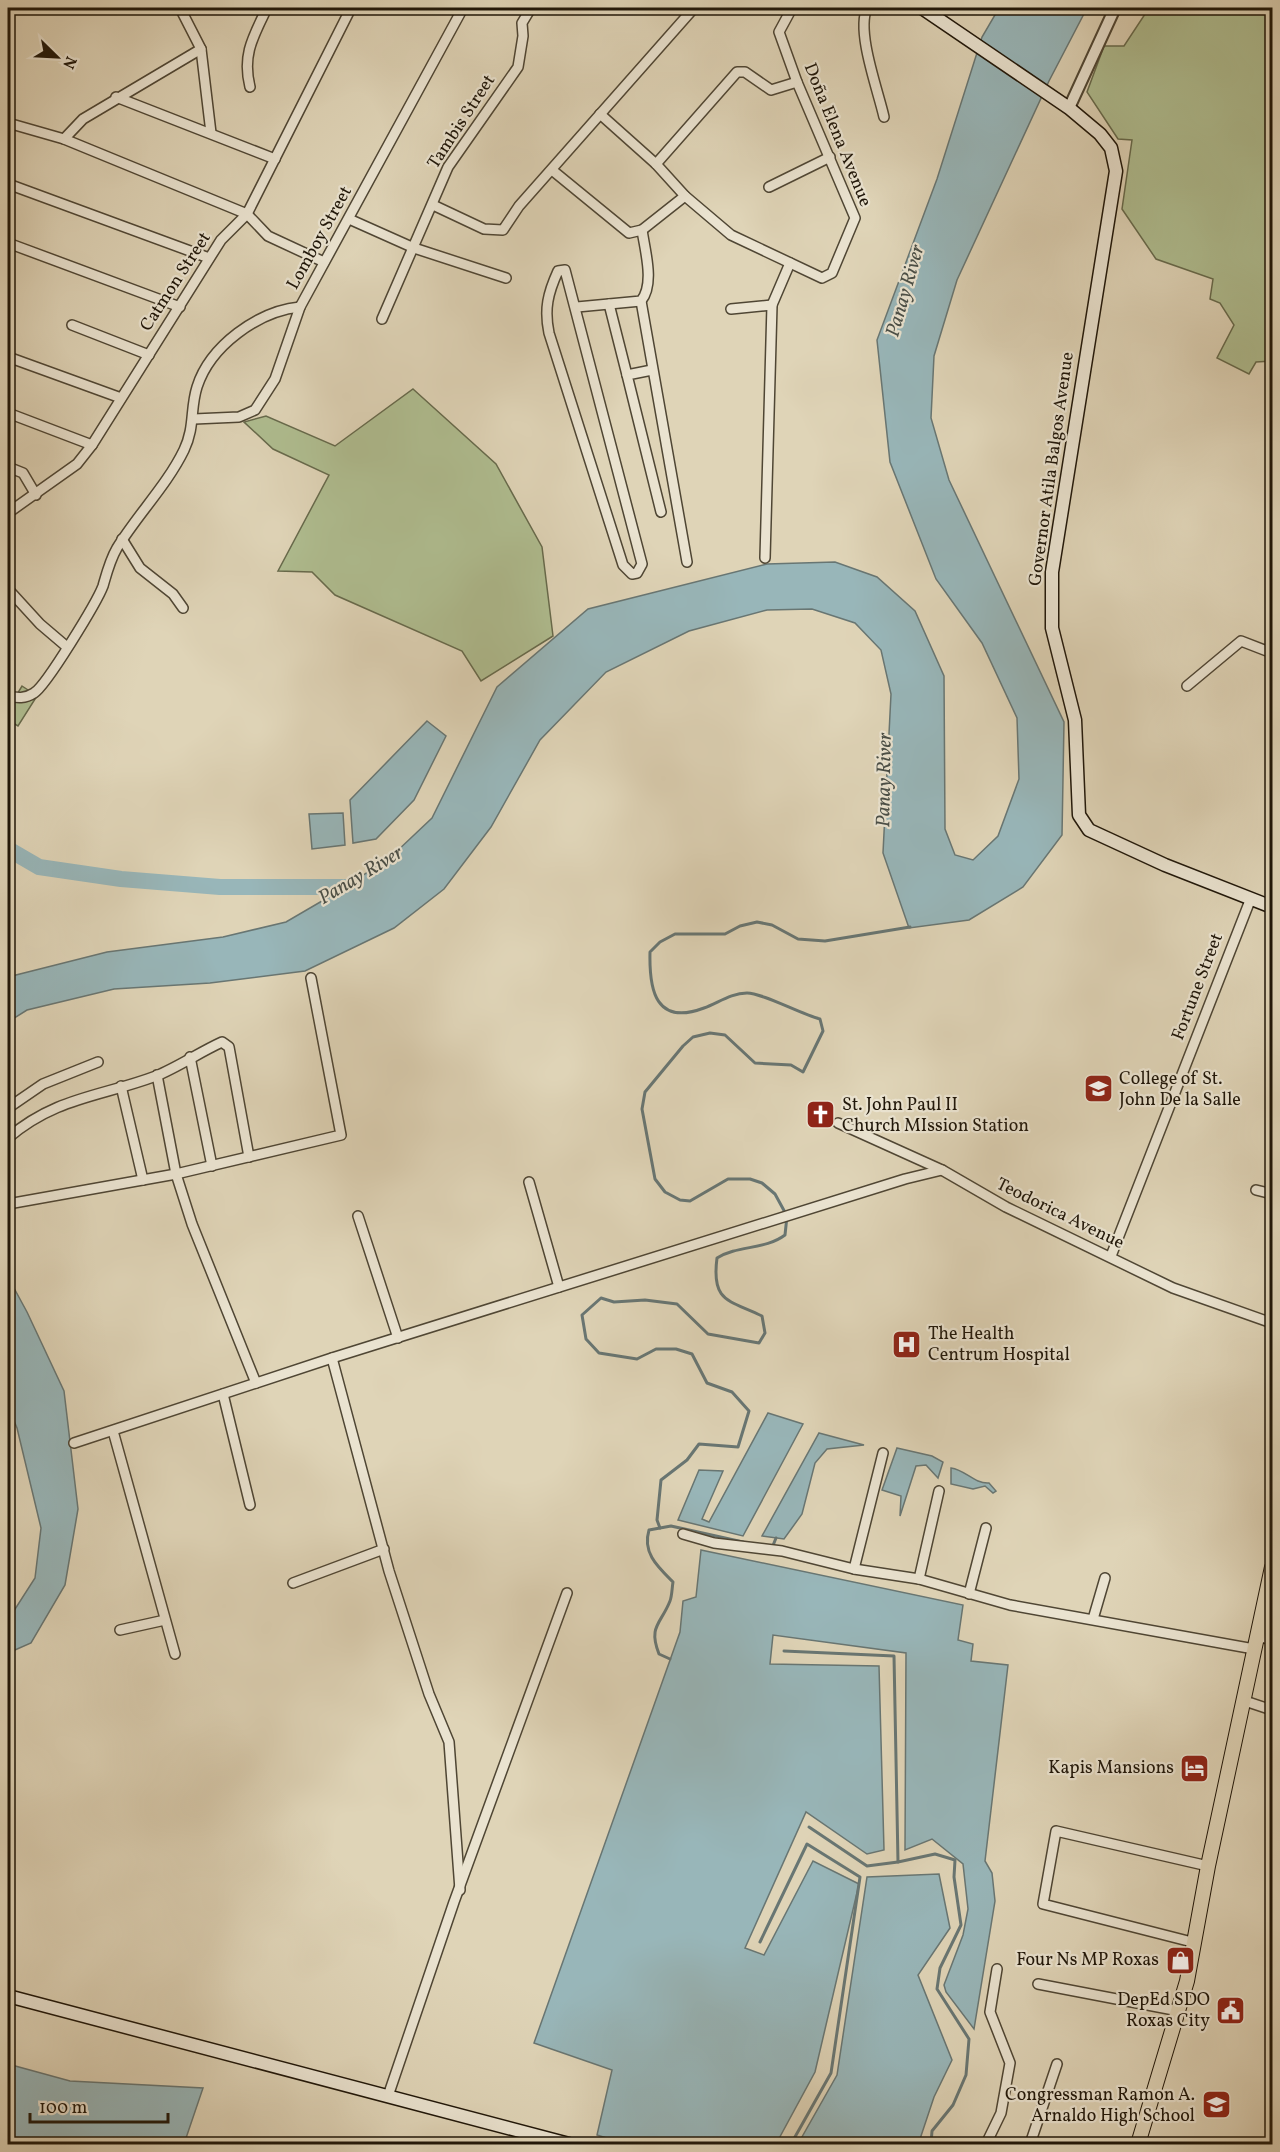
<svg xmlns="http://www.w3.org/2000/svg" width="1280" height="2152" font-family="Vollkorn,serif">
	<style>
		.green { fill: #afbd90; stroke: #676a4c; stroke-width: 1.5 }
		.water { fill: #98b6b9; stroke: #687673; stroke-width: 1.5 }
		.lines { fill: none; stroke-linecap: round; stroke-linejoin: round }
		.stream { stroke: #687673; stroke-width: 3 }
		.river { stroke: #98b6b9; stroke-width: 16 }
		.minor-casing { stroke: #4f4634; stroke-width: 12 }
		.tertiary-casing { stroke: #4f4634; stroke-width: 14 }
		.secondary-casing { stroke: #1f1609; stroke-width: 15 }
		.primary-casing { stroke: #1f1609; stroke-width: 16 }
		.minor { stroke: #eae3d0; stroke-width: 9 }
		.tertiary { stroke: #eae3d0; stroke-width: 10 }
		.secondary { stroke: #eae3d0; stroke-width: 12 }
		.primary { stroke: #dfd4b7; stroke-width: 14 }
		.labels { text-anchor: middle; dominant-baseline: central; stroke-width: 4.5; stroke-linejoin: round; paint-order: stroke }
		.street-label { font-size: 18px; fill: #1f1609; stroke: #eae3d0 }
		.poi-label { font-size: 18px; fill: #1f1609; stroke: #eae3d0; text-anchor: end }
		.water-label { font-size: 20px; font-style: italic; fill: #494e47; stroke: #eae3d0 }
	</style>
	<rect width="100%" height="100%" fill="#dfd4b7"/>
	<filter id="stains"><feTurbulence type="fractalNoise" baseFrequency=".00333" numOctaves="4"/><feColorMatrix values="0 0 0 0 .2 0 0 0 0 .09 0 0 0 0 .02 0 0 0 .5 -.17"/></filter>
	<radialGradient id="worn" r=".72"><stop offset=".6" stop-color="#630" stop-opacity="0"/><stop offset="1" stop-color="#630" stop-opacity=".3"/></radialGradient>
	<g class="green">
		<path d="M1149,8H1272V361L1256,362L1249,374L1217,358L1234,325L1220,303L1210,299L1213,279L1156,259L1122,209L1132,140L1118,139L1087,92L1104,46H1124Z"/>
		<path d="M413,389L496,464L542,547L553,636L481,681L462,651L335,595L312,572L278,571L329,475L273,449L244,422L266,416L335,446Z"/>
		<path d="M22,686L37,696L18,726L8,720V709Z"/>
	</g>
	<g class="water">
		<path d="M999,8H1087L1049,81L957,280L934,356L931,418L949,480L1064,722L1062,835L1023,887L969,920L909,928L883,853L891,694L881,650L855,623L812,609L767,610L689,631L606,672L540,740L491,827L444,889L394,928L305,971L210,983L114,989L27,1010L8,1022V978L12,976L107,952L223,937L286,922L346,887L395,853L432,818L497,687L588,609L767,564L835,562L877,577L915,611L944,676L945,829L955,855L973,860L998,836L1019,779L1017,718L982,643L936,579L890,462L877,340L937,179L982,37Z"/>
		<path d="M427,721L446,736L414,800L376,839L353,843L350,800Z"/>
		<path d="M343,813L345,845L312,849L309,814Z"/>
		<path d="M8,1277L27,1312L64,1391L78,1509L65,1585L31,1643L8,1653V1620L35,1578L41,1528L17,1428L8,1407Z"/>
		<path d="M768,1413L803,1424L743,1536L678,1520L699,1470L723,1471L702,1519L709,1522Z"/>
		<path d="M819,1433L864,1445L827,1449L815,1463L802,1514L784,1539L762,1536Z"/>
		<path d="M897,1448L932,1456L943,1462L938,1478L926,1465L916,1466L900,1516L901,1496L882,1490Z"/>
		<path d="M951,1468C966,1470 974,1484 989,1483L996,1491L993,1493L985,1486L973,1489L951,1484Z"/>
		<path d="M701,1550L963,1605L958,1640L973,1644L971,1661L1008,1665L985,1861L992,1873L995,1901L974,2029L946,1992L944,1985L963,1935L968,1909L963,1864L932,1839L905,1850L906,1653L773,1635L770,1664L879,1666L884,1850L867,1854L806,1812L745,1948L764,1955L813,1861L859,1884L815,2072L776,2144H626L597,2135L612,2070L534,2043L680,1632L683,1601L696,1597Z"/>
		<path d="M939,1874L950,1928L918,1975L952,2060L934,2097L919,2142L798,2144L837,2075L867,1877Z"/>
		<path d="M8,2064L70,2081L203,2088L184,2144H8Z"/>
	</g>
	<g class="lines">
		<g class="stream">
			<path d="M660,1528L657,1520L661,1480L687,1460L699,1444L738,1447L749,1411L732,1392L707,1383L692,1354L676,1349H656L637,1359L599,1353L586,1339L582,1315L601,1298L614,1302L645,1300L677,1304L708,1334L759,1343L765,1333L762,1316C730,1300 711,1303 717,1258C738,1245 765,1250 785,1235L787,1216L775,1194L762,1183L750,1179H728L690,1201L680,1200L665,1192L655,1179L642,1109L645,1092L683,1046L693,1037L710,1033L725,1035L755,1063L791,1065L803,1072L823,1031L820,1019C800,1014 763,993 747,993C731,993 718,1003 704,1008C656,1026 649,991 650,952L660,942L675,934H725L740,926L757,922L772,925L798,939L825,941L910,927"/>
			<path d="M772,1548L776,1538"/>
			<path d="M784,1651L894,1656L898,1862L935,1854L955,1860L954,1877L961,1925L940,1968L937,1989L969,2039L966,2075L953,2105L932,2131L931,2144"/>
			<path d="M670,1659L659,1654C648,1626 661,1624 670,1601C672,1596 672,1588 673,1582C658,1567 642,1553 649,1530L671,1526L743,1542"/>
			<path d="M809,1827L867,1866L898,1862"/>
			<path d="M760,1942L807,1844L860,1877L831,2073L791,2144"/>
		</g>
		<path class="river" d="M8,849L39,867L121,879L220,887H346"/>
		<defs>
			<g id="minor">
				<path d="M180,8L201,49L211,133"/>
				<path d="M867,8C856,32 878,90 884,117"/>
				<path d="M250,87C242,55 253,37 267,8"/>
				<path d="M116,97L275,159"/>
				<path d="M600,114L656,164L685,196L731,235L822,278L832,273L855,218L797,82L779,32L792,8"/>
				<path d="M8,123L64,139L247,214L268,236L324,262"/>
				<path d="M64,139L83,119L201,49"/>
				<path d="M656,164L737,72H745L771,90L797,82"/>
				<path d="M552,170L629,233L642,230L685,196"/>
				<path d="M8,184L209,258"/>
				<path d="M769,187L830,157"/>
				<path d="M433,205L484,229L503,230L519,206L694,8"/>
				<path d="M349,219L414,248L506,278"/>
				<path d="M8,243L180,307"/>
				<path d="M565,270L642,564L637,573L632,574L623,565L549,333C544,309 548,293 558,271Z"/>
				<path d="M641,301L687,562"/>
				<path d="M609,304L627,375"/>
				<path d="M577,307L641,301C655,284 645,251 642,230"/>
				<path d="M731,309L772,305"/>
				<path d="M382,319L448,167L518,67L523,36L522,23L531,8"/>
				<path d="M72,325L149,355"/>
				<path d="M8,357L121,398"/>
				<path d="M652,370L627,375L661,512"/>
				<path d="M8,413L92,445"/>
				<path d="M194,419L239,417L255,410L275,379L300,307L463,8"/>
				<path d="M8,467L23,473L36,495"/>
				<path d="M8,513L77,464L92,445L221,240L247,214L351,8"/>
				<path d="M122,539L140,568L173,594L183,608"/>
				<path d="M765,558L772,305L790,263"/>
				<path d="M8,589L40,624L67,647"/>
				<path d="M1187,686L1241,641L1272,653"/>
				<path d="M8,696C17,698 25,699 34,693C46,686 97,602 103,586C107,572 110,560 117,548C138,514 167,485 184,450C195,427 190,409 197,387C210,346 258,311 300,307"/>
				<path d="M190,1057L212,1166"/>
				<path d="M157,1075L176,1174L192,1224L256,1383"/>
				<path d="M121,1086L143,1180"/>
				<path d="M8,1108L43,1084L98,1062"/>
				<path d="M838,1123L942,1170L1006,1207L1173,1288L1272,1323"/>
				<path d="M8,1138C56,1097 100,1097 156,1076C178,1067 200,1052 222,1042L229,1047L249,1157"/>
				<path d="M529,1182L559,1287"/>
				<path d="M1256,1190L1272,1194"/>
				<path d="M8,1204L176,1174L341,1135L311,978"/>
				<path d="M358,1216L398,1338"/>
				<path d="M1111,1256L1251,898"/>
				<path d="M332,1358L389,1571L429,1694L449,1742L460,1890"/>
				<path d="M223,1394L250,1505"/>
				<path d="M113,1431L175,1654"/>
				<path d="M74,1443L332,1358L905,1179L942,1170"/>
				<path d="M683,1534L714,1543L782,1551L854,1569L919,1579L1010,1605L1254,1649"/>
				<path d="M854,1569L883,1453"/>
				<path d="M919,1579L939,1491"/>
				<path d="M293,1583L384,1549"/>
				<path d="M969,1594L986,1528"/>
				<path d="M1093,1619L1105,1578"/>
				<path d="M120,1630L165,1620"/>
				<path d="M1257,1636L1272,1640"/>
				<path d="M1242,1700L1272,1710"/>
				<path d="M1192,1942L1043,1904L1056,1831L1208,1866"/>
				<path d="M1038,1984L1179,2011"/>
				<path d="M388,2096L454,1902L567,1593"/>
				<path d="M986,2144L1001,2113L1010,2063L990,2012L997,1969"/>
				<path d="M1030,2144L1057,2064"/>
			</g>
			<path id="tertiary" d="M1069,108L1115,8"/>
			<g id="secondary">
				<path d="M922,8L1069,108L1100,134L1111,148L1116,171L1052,572V628L1075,720L1079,815L1089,830L1165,865L1272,907"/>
				<path d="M8,1996L569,2144"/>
			</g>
			<path id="primary" d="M1138,2144L1187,1981L1208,1866L1272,1567"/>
		</defs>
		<use href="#minor" class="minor-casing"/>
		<use href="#tertiary" class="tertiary-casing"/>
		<use href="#secondary" class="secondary-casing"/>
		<use href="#primary" class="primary-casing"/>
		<use href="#minor" class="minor"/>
		<use href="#tertiary" class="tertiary"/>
		<use href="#secondary" class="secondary"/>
		<use href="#primary" class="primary"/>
	</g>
	<defs>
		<symbol id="university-square" viewBox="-11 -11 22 22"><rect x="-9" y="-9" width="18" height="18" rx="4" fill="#8f2418" stroke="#eae3d0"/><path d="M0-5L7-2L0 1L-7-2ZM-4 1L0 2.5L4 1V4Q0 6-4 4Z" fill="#fff"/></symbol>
		<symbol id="church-square" viewBox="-11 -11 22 22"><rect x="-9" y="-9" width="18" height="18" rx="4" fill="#8f2418" stroke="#eae3d0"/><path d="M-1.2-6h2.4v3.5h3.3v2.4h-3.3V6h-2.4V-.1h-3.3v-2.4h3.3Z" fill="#fff"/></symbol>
		<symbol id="hospital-square" viewBox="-11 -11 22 22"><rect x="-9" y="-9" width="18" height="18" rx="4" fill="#8f2418" stroke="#eae3d0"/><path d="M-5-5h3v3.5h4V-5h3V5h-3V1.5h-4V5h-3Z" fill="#fff"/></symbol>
		<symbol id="hotel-square" viewBox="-11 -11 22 22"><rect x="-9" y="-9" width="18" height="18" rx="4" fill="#8f2418" stroke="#eae3d0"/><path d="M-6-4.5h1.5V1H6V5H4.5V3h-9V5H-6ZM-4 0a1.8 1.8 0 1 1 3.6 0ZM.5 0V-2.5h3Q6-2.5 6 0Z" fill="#fff"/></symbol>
		<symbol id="shop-square" viewBox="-11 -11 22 22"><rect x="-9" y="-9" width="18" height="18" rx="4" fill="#8f2418" stroke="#eae3d0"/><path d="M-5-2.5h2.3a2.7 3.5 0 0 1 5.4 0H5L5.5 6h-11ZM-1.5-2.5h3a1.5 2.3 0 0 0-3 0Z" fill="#fff"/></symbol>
		<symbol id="civic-square" viewBox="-11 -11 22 22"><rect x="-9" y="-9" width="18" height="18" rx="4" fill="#8f2418" stroke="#eae3d0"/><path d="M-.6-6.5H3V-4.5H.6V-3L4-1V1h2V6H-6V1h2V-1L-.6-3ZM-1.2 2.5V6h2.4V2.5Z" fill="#fff"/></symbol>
		<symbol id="school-square" viewBox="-11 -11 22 22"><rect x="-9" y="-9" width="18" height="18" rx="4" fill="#8f2418" stroke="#eae3d0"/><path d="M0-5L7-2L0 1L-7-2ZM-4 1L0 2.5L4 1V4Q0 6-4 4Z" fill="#fff"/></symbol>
	</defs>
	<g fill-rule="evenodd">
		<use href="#university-square" x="1082" y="1072" width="33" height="33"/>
		<use href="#church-square" x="804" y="1098" width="33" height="33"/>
		<use href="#hospital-square" x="890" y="1328" width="33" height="33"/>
		<use href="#hotel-square" x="1178" y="1752" width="33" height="33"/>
		<use href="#shop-square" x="1164" y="1944" width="33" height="33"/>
		<use href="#civic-square" x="1214" y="1994" width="33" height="33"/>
		<use href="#school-square" x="1200" y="2088" width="33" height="33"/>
	</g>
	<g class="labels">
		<g class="street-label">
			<text transform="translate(462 122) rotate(-57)">Tambis Street</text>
			<text transform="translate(837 135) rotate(68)">Doña Elena Avenue</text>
			<text transform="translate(320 238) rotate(-61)">Lomboy Street</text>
			<text transform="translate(176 282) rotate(-57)">Catmon Street</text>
			<text transform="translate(1052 469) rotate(-82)">Governor Atila Balgos Avenue</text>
			<text transform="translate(1198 987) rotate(-69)">Fortune Street</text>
			<text transform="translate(1060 1214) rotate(26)">Teodorica Avenue</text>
		</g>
		<g class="poi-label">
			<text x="1119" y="1079" text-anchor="start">College of St.<tspan x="1119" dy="21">John De la Salle</tspan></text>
			<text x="842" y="1105" text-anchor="start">St. John Paul II<tspan x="842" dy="21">Church MIssion Station</tspan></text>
			<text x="928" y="1334" text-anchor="start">The Health<tspan x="928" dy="21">Centrum Hospital</tspan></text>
			<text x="1174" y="1768">Kapis Mansions</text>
			<text x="1159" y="1960">Four Ns MP Roxas</text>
			<text x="1210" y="2000">DepEd SDO<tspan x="1210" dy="21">Roxas City</tspan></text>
			<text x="1195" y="2095">Congressman Ramon A.<tspan x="1195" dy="21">Arnaldo High School</tspan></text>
		</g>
		<g class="water-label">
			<text transform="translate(906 291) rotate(-74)">Panay River</text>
			<text transform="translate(885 780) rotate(-89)">Panay River</text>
			<text transform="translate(361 876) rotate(-31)">Panay River</text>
		</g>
	</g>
	<rect width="1280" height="2152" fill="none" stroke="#dfd4b7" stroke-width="30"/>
	<rect x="9" y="9" width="1262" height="2134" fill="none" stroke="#1f1609" stroke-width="3"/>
	<rect x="15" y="15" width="1250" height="2122" fill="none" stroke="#1f1609" stroke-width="1.5"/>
	<g transform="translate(57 57) rotate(114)" stroke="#eae3d0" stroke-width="4.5" paint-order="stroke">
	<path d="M0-4.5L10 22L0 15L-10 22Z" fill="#1f1609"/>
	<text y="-9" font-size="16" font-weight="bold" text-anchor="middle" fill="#1f1609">N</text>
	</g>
	<path d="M30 2113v9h138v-9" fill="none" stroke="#1f1609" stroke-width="3"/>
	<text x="39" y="2113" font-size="18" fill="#1f1609" stroke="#eae3d0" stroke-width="4.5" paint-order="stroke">100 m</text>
	<rect width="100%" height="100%" filter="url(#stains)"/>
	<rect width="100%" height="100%" fill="url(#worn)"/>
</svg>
